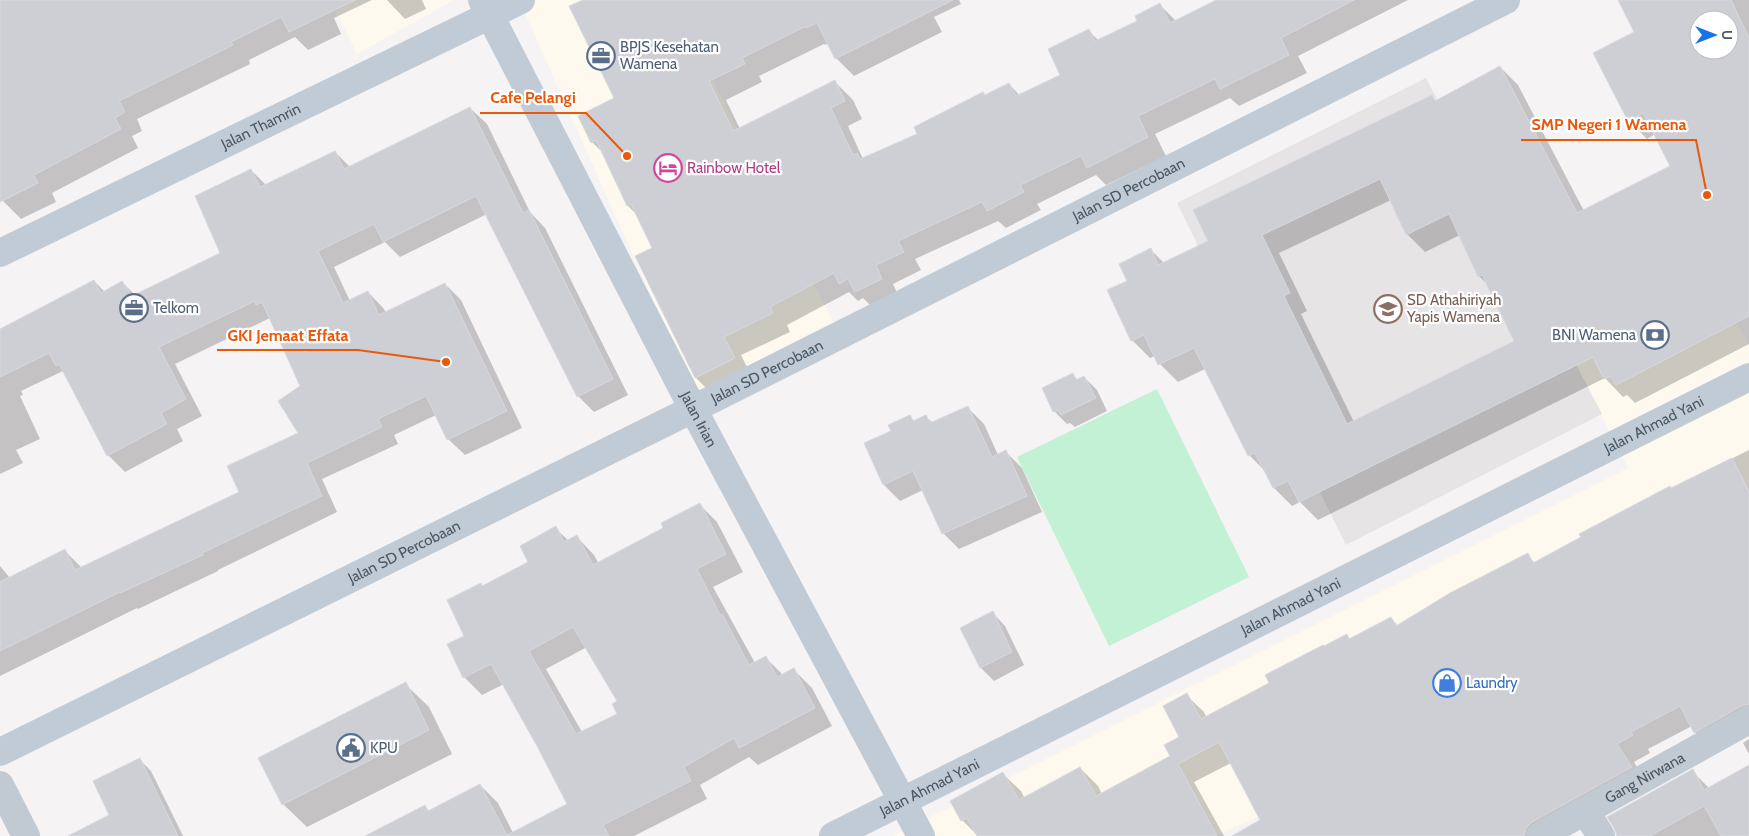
<svg xmlns="http://www.w3.org/2000/svg" width="1749" height="836" font-family="Cabin,sans-serif">
	<style>
		.commercial { fill: #fdf9ef }
		.education { fill: #e6e4e5 }
		.green { fill: #c3f1d5 }
		.shadow { fill: #0003; fill-rule: evenodd }
		.building { fill: #cdcfd5; stroke: #d7d9de; fill-rule: evenodd }
		.lines { fill: none; stroke-linecap: round; stroke-linejoin: round }
		.street { stroke: #c1cad2; stroke-width: 28 }
		.secondary { stroke: #c1cbd6; stroke-width: 28 }
		.labels { text-anchor: middle; dominant-baseline: central; stroke-width: 4.5; stroke-linejoin: round; paint-order: stroke }
		.service-label { font-size: 15px; fill: #4e5e75; stroke: #fff; text-anchor: start }
		.street-label { font-size: 15px; fill: #4a5661; stroke: #fff }
		.hotel-label { font-size: 15px; fill: #b23c85; stroke: #fff; text-anchor: start }
		.education-label { font-size: 15px; fill: #785e54; stroke: #fff; text-anchor: start }
		.shop-label { font-size: 15px; fill: #366cbe; stroke: #fff; text-anchor: start }
		.leader { fill: none; stroke: #e8590c; stroke-width: 2 }
		.callout-dot { fill: #e8590c; stroke: #fff; stroke-width: 2 }
		.callout-label { font-size: 16px; text-anchor: middle; font-weight: bold; fill: #e8590c; stroke: #fff; stroke-width: 4.5; stroke-linejoin: round; paint-order: stroke }
	</style>
	<rect width="100%" height="100%" fill="#f5f3f3"/>
	<g class="commercial">
		<path d="M330,0H454L357,54Z"/>
		<path d="M519,0H673L834,324L697,399Z"/>
		<path d="M1696,247L1749,346V599L1215,836H892L1628,468L1554,323Z"/>
	</g>
	<path class="education" d="M1426,78L1602,414L1346,545L1177,203Z"/>
	<path class="green" d="M1157,389L1249,577L1109,646L1017,457Z"/>
	<g class="shadow">
		<path d="M0,0H372L334,18L341,34L308,50L295,37L249,60L250,64L137,119L142,131L132,136L138,148L52,193L56,202L21,219L3,201L0,196Z"/>
		<path d="M387,0H422L426,9L405,19Z"/>
		<path d="M585,0H959L961,4L934,17L942,32L854,76L836,58L828,43L825,45L824,44L759,76L762,82L726,100L740,129L835,82L853,100L862,119L848,126L863,159L919,134L1009,84L1020,96L1061,75L1089,31L1099,41L1139,21L1160,5L1176,21L1219,0H1408L1298,56L1307,73L1239,106L1230,98L1155,134L1166,156L1106,185L1096,175L1037,204L1041,210L1006,228L998,221L915,259L921,270L893,284L899,297L874,309L863,298L858,301L849,292L787,325L790,332L741,355L752,377L714,396L696,378L636,257L654,249L637,215L628,206L603,153L592,142L615,99Z"/>
		<path d="M1619,0H1749V344L1635,403L1627,395L1623,397L1605,378L1318,520L1300,502L1292,506L1274,488L1266,472L1249,455L1205,369L1178,382L1160,364L1155,356L1150,358L1132,340L1128,281L1151,250L1164,263L1210,242L1432,97L1436,101L1500,67L1518,85L1584,211L1671,166L1655,134L1647,139L1629,121L1595,54L1636,32ZM1699,20H1729V50H1699ZM1391,200L1407,234L1425,252L1460,235L1479,276L1487,284L1515,341L1354,422L1301,314L1307,311L1279,253Z"/>
		<path d="M470,108L487,124L530,212L545,228L628,395L594,412L578,396L487,214L400,257L385,242L334,267L350,301L368,292L384,309L386,313L445,284L461,300L522,428L465,455L448,439L436,415L394,435L398,444L322,479L337,512L218,570V571L138,609L137,608L0,676V566L10,578L65,551L82,568L241,493L299,433L302,386L270,318L175,364L202,416L177,429L183,441L125,472L108,455L63,371L21,391L23,395L20,396L40,439L16,450L23,463L0,474V352L94,281L105,292L122,282L136,296L222,254L251,170L266,185L335,152L350,167Z"/>
		<path d="M1073,375L1078,380L1084,377L1097,390L1107,411L1075,427L1070,423L1067,424L1054,411Z"/>
		<path d="M968,408L984,424L998,455L1006,452L1022,468L1042,512L959,549L943,533L923,490L900,501L884,485L866,444L893,432L910,417L915,422L926,417L933,423Z"/>
		<path d="M1749,450V729L1713,749L1695,732L1692,726L1648,749L1650,753L1634,762L1648,785L1557,836H1235L1262,821L1231,763L1194,782L1224,836H978L962,820L952,802L1003,774L1021,791L1025,799L1080,768L1098,786L1102,794L1172,756L1181,737L1186,695L1204,712L1207,718L1271,683L1347,636L1350,639L1391,618L1398,626L1527,555L1535,563L1671,489Z"/>
		<path d="M699,504L717,522L743,572L713,587L755,663L766,658L783,675L794,670L812,688L832,726L758,765L749,757L700,785L707,799L634,836H366L425,807L429,811L480,785L498,803L513,833L568,805L539,746L504,684L482,695L464,677L466,636L481,585L483,587L530,562L555,528L569,541L577,537L594,555L599,564L665,529ZM587,647L619,701L618,714L582,732L546,669Z"/>
		<path d="M993,613L1005,626L1024,665L994,681L981,668L962,628Z"/>
		<path d="M405,684L429,707L452,754L307,827L283,804Z"/>
		<path d="M1749,739V754L1743,743Z"/>
		<path d="M139,759L151,771L183,836H99Z"/>
		<path d="M1749,766V836H1618L1692,771L1710,789Z"/>
	</g>
	<g class="building">
		<path d="M0,0H355L289,32L281,17L231,42L233,45L119,101L125,112L115,118L121,129L34,175L38,183L0,202Z"/>
		<path d="M583,0H953L835,59L817,23L806,28V26L742,58L745,64L709,81L733,131L835,80L845,101L831,108L853,155L857,153L860,159L917,134L914,127L983,92L985,95L1009,83L1016,96L1060,75L1048,49L1089,29L1095,41L1137,21L1135,16L1160,3L1170,23L1216,0H1354L1281,38L1289,55L1220,89L1215,79L1138,116L1148,137L1087,168L1081,156L1020,185L1024,192L987,211L982,202L898,241L904,252L876,265L882,279L855,292L848,279L839,284L834,273L770,307L773,313L724,337L735,358L695,378L635,256L652,248L631,204L627,206L596,140L591,143L578,116L614,98L569,6Z"/>
		<path d="M1618,0H1731L1749,38V316L1616,385L1611,376L1604,379L1593,357L1299,502L1288,481L1273,488L1255,453L1248,456L1194,348L1158,365L1144,335L1131,341L1107,290L1127,281L1119,264L1151,248L1158,265L1208,241L1193,210L1432,95L1435,101L1500,66L1577,213L1670,166L1643,113L1628,121L1593,53L1634,32ZM1699,20H1729V50H1699ZM1380,179L1406,235L1449,214L1478,277L1482,275L1514,341L1347,424L1284,296L1290,293L1262,235Z"/>
		<path d="M470,107L523,213L529,210L613,379L577,397L476,196L383,242L374,224L318,251L343,303L368,291L379,315L445,283L507,411L447,440L426,396L378,419L382,427L307,463L322,496L202,553L203,555L120,593V592L0,651V582L65,549L75,570L239,492L227,466L298,433L278,401L300,386L262,302L256,305L255,301L159,347L186,399L161,413L167,424L107,456L59,364L56,366L49,353L0,377V329L94,280L101,293L122,281L132,296L220,253L195,196L251,169L260,187L335,151L344,169Z"/>
		<path d="M1073,373L1076,380L1084,376L1096,398L1061,415L1058,410L1053,412L1042,388Z"/>
		<path d="M968,406L992,457L1006,450L1027,496L942,534L913,471L883,485L864,443L891,431L888,425L910,415L913,421L926,415L930,423Z"/>
		<path d="M1732,458L1749,492V704L1741,706L1694,733L1680,706L1631,732L1633,735L1617,744L1632,767L1532,822L1526,828L1524,836H1232L1260,820L1219,742L1178,764L1217,836H977L967,818L961,821L950,801L1003,772L1019,800L1080,767L1096,796L1170,756L1164,745L1179,737L1163,706L1187,693L1201,719L1269,683L1265,675L1323,645L1324,646L1347,634L1349,639L1391,617L1396,626L1450,593L1528,553L1533,563L1581,537L1579,534L1670,486L1671,488Z"/>
		<path d="M700,503L726,554L697,569L720,615L722,614L749,665L766,656L777,677L794,668L815,708L739,748L734,738L684,767L691,781L603,825L609,836H365L425,805L428,811L480,784L507,835L567,804L537,746L491,664L463,678L447,644L464,636L447,600L481,583L482,586L528,562L520,546L556,526L564,542L577,535L593,565L663,528L661,523ZM573,627L617,701L612,704L617,714L576,734L529,651Z"/>
		<path d="M993,611L1012,652L980,668L960,628Z"/>
		<path d="M406,682L429,730L282,805L258,758Z"/>
		<path d="M140,758L178,836H68L109,815L93,781Z"/>
		<path d="M1749,765V836H1721L1704,806L1650,836H1617L1614,828L1607,817L1693,769L1704,790Z"/>
	</g>
	<g class="lines">
		<g class="street">
			<path d="M0,785L26,836"/>
			<path d="M1586,812L1601,836"/>
			<path id="s1" d="M1540,836L1749,720"/>
		</g>
		<g class="secondary">
			<path id="s2" d="M482,0L693,409L921,836"/>
			<path id="s3" d="M0,253L521,0"/>
			<path id="s4" d="M0,752L693,409L1506,0"/>
			<path id="s5" d="M833,836L1749,377"/>
		</g>
	</g>
	<defs>
		<symbol id="office-ring" viewBox="-11 -11 22 22"><circle r="9.5" fill="#fff" stroke="#5c6f8a" stroke-width="1.5"/><path d="M-6-3h4V-5.5h4V-3h4V5H-6ZM-1-4.5V-3h2v-1.5ZM-6 0V1H6V0Z" fill="#5c6f8a"/></symbol>
		<symbol id="hotel-ring" viewBox="-11 -11 22 22"><circle r="9.5" fill="#fff" stroke="#d1479c" stroke-width="1.5"/><path d="M-6-4.5h1.5V1H6V5H4.5V3h-9V5H-6ZM-4 0a1.8 1.8 0 1 1 3.6 0ZM.5 0V-2.5h3Q6-2.5 6 0Z" fill="#d1479c"/></symbol>
		<symbol id="school-ring" viewBox="-11 -11 22 22"><circle r="9.5" fill="#fff" stroke="#8d6e63" stroke-width="1.5"/><path d="M0-5L7-2L0 1L-7-2ZM-4 1L0 2.5L4 1V4Q0 6-4 4Z" fill="#8d6e63"/></symbol>
		<symbol id="bank-ring" viewBox="-11 -11 22 22"><circle r="9.5" fill="#fff" stroke="#5c6f8a" stroke-width="1.5"/><path d="M-6-4H6V4H-6ZM0-2.3a2.3 2.3 0 1 0 0 4.6a2.3 2.3 0 1 0 0-4.6Z" fill="#5c6f8a"/></symbol>
		<symbol id="shop-ring" viewBox="-11 -11 22 22"><circle r="9.5" fill="#fff" stroke="#3f7fe0" stroke-width="1.5"/><path d="M-5-2.5h2.3a2.7 3.5 0 0 1 5.4 0H5L5.5 6h-11ZM-1.5-2.5h3a1.5 2.3 0 0 0-3 0Z" fill="#3f7fe0"/></symbol>
		<symbol id="civic-ring" viewBox="-11 -11 22 22"><circle r="9.5" fill="#fff" stroke="#5c6f8a" stroke-width="1.5"/><path d="M-.6-6.5H3V-4.5H.6V-3L4-1V1h2V6H-6V1h2V-1L-.6-3ZM-1.2 2.5V6h2.4V2.5Z" fill="#5c6f8a"/></symbol>
	</defs>
	<g fill-rule="evenodd">
		<use href="#office-ring" x="585" y="40" width="32" height="32"/>
		<use href="#hotel-ring" x="652" y="152" width="32" height="32"/>
		<use href="#office-ring" x="118" y="292" width="32" height="32"/>
		<use href="#school-ring" x="1372" y="293" width="32" height="32"/>
		<use href="#bank-ring" x="1639" y="319" width="32" height="32"/>
		<use href="#shop-ring" x="1431" y="667" width="32" height="32"/>
		<use href="#civic-ring" x="335" y="732" width="32" height="32"/>
	</g>
	<g class="labels">
		<g class="service-label">
			<text x="620" y="47">BPJS Kesehatan<tspan x="620" dy="17">Wamena</tspan></text>
			<text x="153" y="308">Telkom</text>
			<text x="1636" y="335" text-anchor="end">BNI Wamena</text>
			<text x="370" y="748">KPU</text>
		</g>
		<g class="street-label">
			<text stroke="none"><textPath href="#s3" startOffset="290">Jalan Thamrin</textPath></text>
			<text stroke="none"><textPath href="#s4" startOffset="1261">Jalan SD Percobaan</textPath></text>
			<text stroke="none"><textPath href="#s4" startOffset="856">Jalan SD Percobaan</textPath></text>
			<text stroke="none"><textPath href="#s2" startOffset="472">Jalan Irian</textPath></text>
			<text stroke="none"><textPath href="#s5" startOffset="918">Jalan Ahmad Yani</textPath></text>
			<text stroke="none"><textPath href="#s4" startOffset="451">Jalan SD Percobaan</textPath></text>
			<text stroke="none"><textPath href="#s5" startOffset="512">Jalan Ahmad Yani</textPath></text>
			<text stroke="none"><textPath href="#s1" startOffset="120">Gang Nirwana</textPath></text>
			<text stroke="none"><textPath href="#s5" startOffset="108">Jalan Ahmad Yani</textPath></text>
		</g>
		<g class="hotel-label">
			<text x="687" y="168">Rainbow Hotel</text>
		</g>
		<g class="education-label">
			<text x="1407" y="300">SD Athahiriyah<tspan x="1407" dy="17">Yapis Wamena</tspan></text>
		</g>
		<g class="shop-label">
			<text x="1466" y="683">Laundry</text>
		</g>
	</g>
	<path class="leader" d="M627 156L586 113H480M1707 195L1696 140H1521M446 362L358 350H217"/>
	<g class="callout-dot">
		<circle cx="627" cy="156" r="5"/>
		<circle cx="1707" cy="195" r="5"/>
		<circle cx="446" cy="362" r="5"/>
	</g>
	<g class="callout-label">
		<text x="533" y="103">Cafe Pelangi</text>
		<text x="1609" y="130">SMP Negeri 1 Wamena</text>
		<text x="288" y="341">GKI Jemaat Effata</text>
	</g>
	<g transform="translate(1714 35) rotate(90)"><circle r="24" fill="#ffffff" stroke="#b7bbc0"/>
	<path d="M0-4L9 19L0 12L-9 19Z" fill="#1a73e8"/>
	<text y="-8" font-size="14" font-weight="bold" text-anchor="middle" fill="#4a5661">U</text>
	</g>
</svg>
